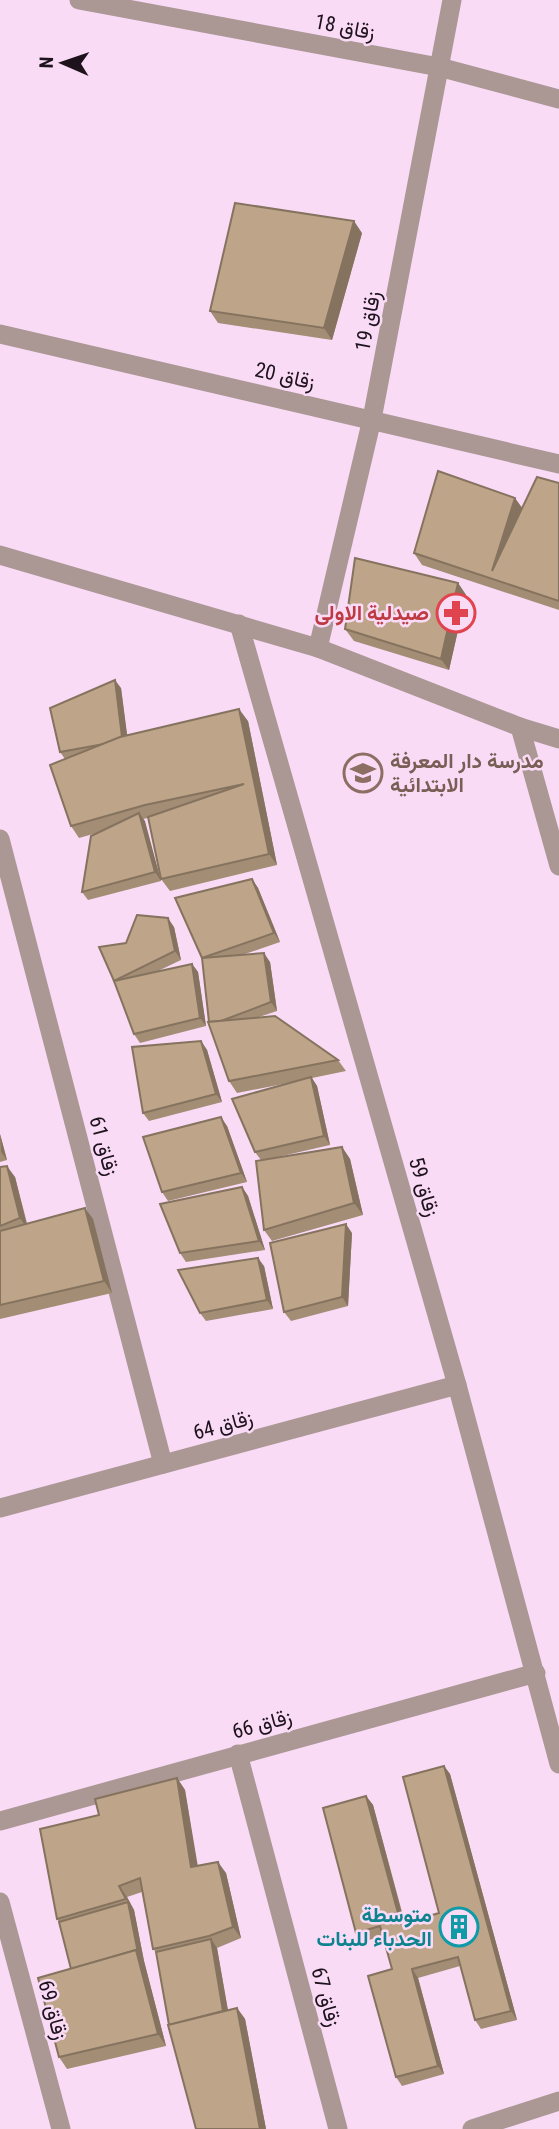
<svg xmlns="http://www.w3.org/2000/svg" width="559" height="2129" font-family="'Roboto Condensed',Vazirmatn,sans-serif">
	<style>
		.lines { fill: none; stroke-linecap: round; stroke-linejoin: round }
		.minor { stroke: #ab9793; stroke-width: 19 }
		.tertiary { stroke: #ab9793; stroke-width: 19 }
		.wall { fill: #a38d75 }
		.shaded-wall { fill: #85735f }
		.building { fill: #bea488; stroke: #85735f; stroke-width: 2 }
		.labels { text-anchor: middle; dominant-baseline: central; stroke-width: 5; stroke-linejoin: round; paint-order: stroke }
		.street-label { font-size: 21px; fill: #1e131d; stroke: #f9dbf6 }
		.health-label { font-size: 21px; font-weight: bold; fill: #be3a42; stroke: #f9dbf6; text-anchor: end }
		.education-label { font-size: 21px; font-weight: bold; fill: #785e54; stroke: #f9dbf6; text-anchor: start }
		.culture-label { font-size: 21px; font-weight: bold; fill: #0d838f; stroke: #f9dbf6; text-anchor: end }
	</style>
	<rect width="100%" height="100%" fill="#f9dbf6"/>
	<g class="lines">
		<g class="minor">
			<path d="M79,0L439,67L559,99"/>
			<path d="M0,334L559,464"/>
			<path d="M239,624L457,1385L559,1764"/>
			<path d="M318,648L372,419L452,0"/>
			<path d="M520,727L559,866"/>
			<path d="M0,839L163,1464"/>
			<path d="M0,1508L457,1385"/>
			<path d="M238,1754L338,2129"/>
			<path d="M0,1821L536,1673"/>
			<path d="M0,1902L61,2129"/>
			<path d="M472,2129L559,2101"/>
		</g>
		<path class="tertiary" d="M0,555L318,648L520,727L559,739"/>
	</g>
	<g class="wall">
		<path d="M362,233L332,340L218,323L210,311Z"/>
		<path d="M559,483V610L422,565L414,553L522,508Z"/>
		<path d="M458,583L466,595L449,670L354,641L345,629Z"/>
		<path d="M121,688L127,736L248,721L277,865L170,891L161,879L148,818L143,819L161,881L88,900L82,892L100,832L79,838L71,826L65,759L60,752Z"/>
		<path d="M252,879L258,888L280,942L242,955L270,962L277,1011L259,1017L338,1060L346,1071L312,1078L317,1086L330,1145L269,1159L342,1147L350,1159L363,1215L272,1241L264,1230L261,1160L255,1152L298,1081L237,1093L229,1081L209,1022L202,958Z"/>
		<path d="M174,927L181,960L158,971L192,964L198,972L206,1026L140,1043L134,1034L114,981L126,943Z"/>
		<path d="M201,1041L207,1050L222,1102L149,1121L143,1113Z"/>
		<path d="M227,1126L247,1182L168,1201L162,1192Z"/>
		<path d="M0,1134L7,1160L0,1162Z"/>
		<path d="M0,1167L15,1177L27,1223L93,1219L112,1293L0,1319Z"/>
		<path d="M242,1187L248,1196L265,1250L186,1262L180,1253Z"/>
		<path d="M352,1233L348,1306L291,1321L284,1312Z"/>
		<path d="M264,1266L273,1309L206,1321L200,1313Z"/>
		<path d="M444,1766L450,1774L517,2020L481,2029L475,2020L460,1966L418,1978L444,2074L402,2086L396,2077L392,1969L383,1936L362,1942L356,1933L366,1796L373,1805L405,1923L439,1913Z"/>
		<path d="M177,1778L185,1790L197,1866L226,1873L241,1938L217,1948L228,2010L237,2008L245,2019L266,2129H196L169,2025L156,1952L153,1949L142,1892L127,1897L134,1910L144,1961L166,2046L67,2069L59,2057L71,1969L59,1922L57,1919L99,1815Z"/>
	</g>
	<g class="shaded-wall">
		<path d="M354,221L362,233L332,340L324,328Z"/>
		<path d="M515,498L523,509L500,582L492,571Z"/>
		<path d="M458,583L466,595L449,670L441,659Z"/>
		<path d="M115,680L121,688L129,749L123,740Z"/>
		<path d="M239,709L248,721L277,865L269,854Z"/>
		<path d="M139,813L145,821L161,881L155,872Z"/>
		<path d="M252,879L258,888L280,942L274,933Z"/>
		<path d="M168,918L174,927L181,960L175,951Z"/>
		<path d="M264,953L270,962L277,1011L271,1002Z"/>
		<path d="M192,964L198,972L206,1026L200,1018Z"/>
		<path d="M201,1041L207,1050L222,1102L216,1094Z"/>
		<path d="M311,1077L317,1086L330,1145L324,1136Z"/>
		<path d="M221,1117L227,1126L247,1182L241,1173Z"/>
		<path d="M0,1134L7,1160L1,1152Z"/>
		<path d="M342,1147L350,1159L363,1215L354,1203Z"/>
		<path d="M7,1166L15,1177L28,1230L20,1218Z"/>
		<path d="M242,1187L248,1196L265,1250L259,1241Z"/>
		<path d="M85,1208L93,1219L112,1293L104,1281Z"/>
		<path d="M346,1224L352,1233L348,1306L342,1297Z"/>
		<path d="M258,1258L264,1266L273,1309L267,1300Z"/>
		<path d="M444,1766L450,1774L517,2020L511,2011Z"/>
		<path d="M177,1778L185,1790L200,1879L191,1867Z"/>
		<path d="M366,1796L373,1805L407,1933L401,1924Z"/>
		<path d="M218,1862L226,1873L241,1938L233,1927Z"/>
		<path d="M119,1886L127,1897L134,1910L144,1961L166,2046L158,2034L136,1950L128,1902Z"/>
		<path d="M211,1939L217,1948L230,2023L224,2014Z"/>
		<path d="M412,1969L418,1978L444,2074L438,2066Z"/>
		<path d="M237,2008L245,2019L266,2129H260Z"/>
	</g>
	<g class="building">
		<path d="M235,203L354,221L324,328L210,311Z"/>
		<path d="M438,471L515,498L492,571L537,477L559,483V601L414,553Z"/>
		<path d="M355,558L458,583L441,659L345,629Z"/>
		<path d="M115,680L122,737L104,744L60,752L50,708Z"/>
		<path d="M239,709L269,854L161,879L148,817L244,784L145,805L71,826L50,765L120,737Z"/>
		<path d="M139,813L155,872L82,892L91,836Z"/>
		<path d="M252,879L274,933L202,958L175,898Z"/>
		<path d="M137,915L168,918L175,951L114,981L99,947L126,943Z"/>
		<path d="M264,953L271,1002L221,1021L209,1022L202,958Z"/>
		<path d="M192,964L200,1018L134,1034L114,981Z"/>
		<path d="M275,1016L338,1060L229,1081L208,1022Z"/>
		<path d="M201,1041L216,1094L143,1113L132,1047Z"/>
		<path d="M311,1077L324,1136L255,1152L232,1099Z"/>
		<path d="M221,1117L241,1173L162,1192L143,1137Z"/>
		<path d="M342,1147L354,1203L264,1230L256,1161Z"/>
		<path d="M7,1166L20,1218L0,1226V1167Z"/>
		<path d="M242,1187L259,1241L180,1253L160,1204Z"/>
		<path d="M85,1208L104,1281L0,1305V1231Z"/>
		<path d="M346,1224L342,1297L284,1312L270,1243Z"/>
		<path d="M258,1258L267,1300L200,1313L178,1270Z"/>
		<path d="M444,1766L511,2011L475,2020L458,1957L412,1969L438,2066L396,2077L368,1976L392,1969L380,1926L356,1933L323,1808L366,1796L401,1924L439,1913L403,1777Z"/>
		<path d="M177,1778L191,1867L218,1862L233,1927L209,1936L153,1949L140,1878L119,1886L126,1899L57,1919L40,1829L99,1815L95,1799Z"/>
		<path d="M128,1902L138,1953L136,1950L71,1969L59,1922Z"/>
		<path d="M211,1939L223,2011L169,2025L156,1952Z"/>
		<path d="M136,1950L158,2034L59,2057L38,1978Z"/>
		<path d="M237,2008L260,2129H196L168,2025Z"/>
	</g>
	<defs>
		<symbol id="pharmacy-ring" viewBox="-11 -11 22 22"><circle r="9.5" fill="#f9dbf6" stroke="#e0444e" stroke-width="1.5"/><path d="M-2-6h4v4h4v4h-4v4h-4v-4h-4v-4h4Z" fill="#e0444e"/></symbol>
		<symbol id="school-ring" viewBox="-11 -11 22 22"><circle r="9.5" fill="#f9dbf6" stroke="#8d6e63" stroke-width="1.5"/><path d="M0-5L7-2L0 1L-7-2ZM-4 1L0 2.5L4 1V4Q0 6-4 4Z" fill="#8d6e63"/></symbol>
		<symbol id="building-ring" viewBox="-11 -11 22 22"><circle r="9.5" fill="#f9dbf6" stroke="#0f9aa8" stroke-width="1.5"/><path d="M-4-6H4V6H1V3H-1V6H-4ZM-2.5-4.3h1.7v1.8h-1.7ZM.8-4.3h1.7v1.8H.8ZM-2.5-1h1.7V.8h-1.7ZM.8-1h1.7V.8H.8Z" fill="#0f9aa8"/></symbol>
	</defs>
	<g fill-rule="evenodd">
		<use href="#pharmacy-ring" x="434" y="591" width="44" height="44"/>
		<use href="#school-ring" x="341" y="751" width="44" height="44"/>
		<use href="#building-ring" x="437" y="1905" width="44" height="44"/>
	</g>
	<g class="labels">
		<g class="street-label">
			<text transform="translate(345 27) rotate(11)">زقاق 18</text>
			<text transform="translate(368 321) rotate(-79)">زقاق 19</text>
			<text transform="translate(285 376) rotate(13)">زقاق 20</text>
			<text transform="translate(104 1146) rotate(75)">زقاق 61</text>
			<text transform="translate(424 1187) rotate(74)">زقاق 59</text>
			<text transform="translate(223 1425) rotate(-15)">زقاق 64</text>
			<text transform="translate(262 1724) rotate(-15)">زقاق 66</text>
			<text transform="translate(326 1997) rotate(75)">زقاق 67</text>
			<text transform="translate(53 2010) rotate(75)">زقاق 69</text>
		</g>
		<g class="health-label">
			<text x="429" y="613">صيدلية الاولى</text>
		</g>
		<g class="education-label">
			<text x="390" y="761">مدرسة دار المعرفة<tspan x="390" dy="24">الابتدائية</tspan></text>
		</g>
		<g class="culture-label">
			<text x="432" y="1915">متوسطة<tspan x="432" dy="24">الحدباء للبنات</tspan></text>
		</g>
	</g>
	<g transform="translate(63 63) rotate(272)" stroke="#f9dbf6" stroke-width="5" paint-order="stroke">
	<path d="M0-5L12 26L0 18L-12 26Z" fill="#1e131d"/>
	<text y="-10" font-size="19" font-weight="bold" text-anchor="middle" fill="#1e131d">N</text>
	</g>
</svg>
